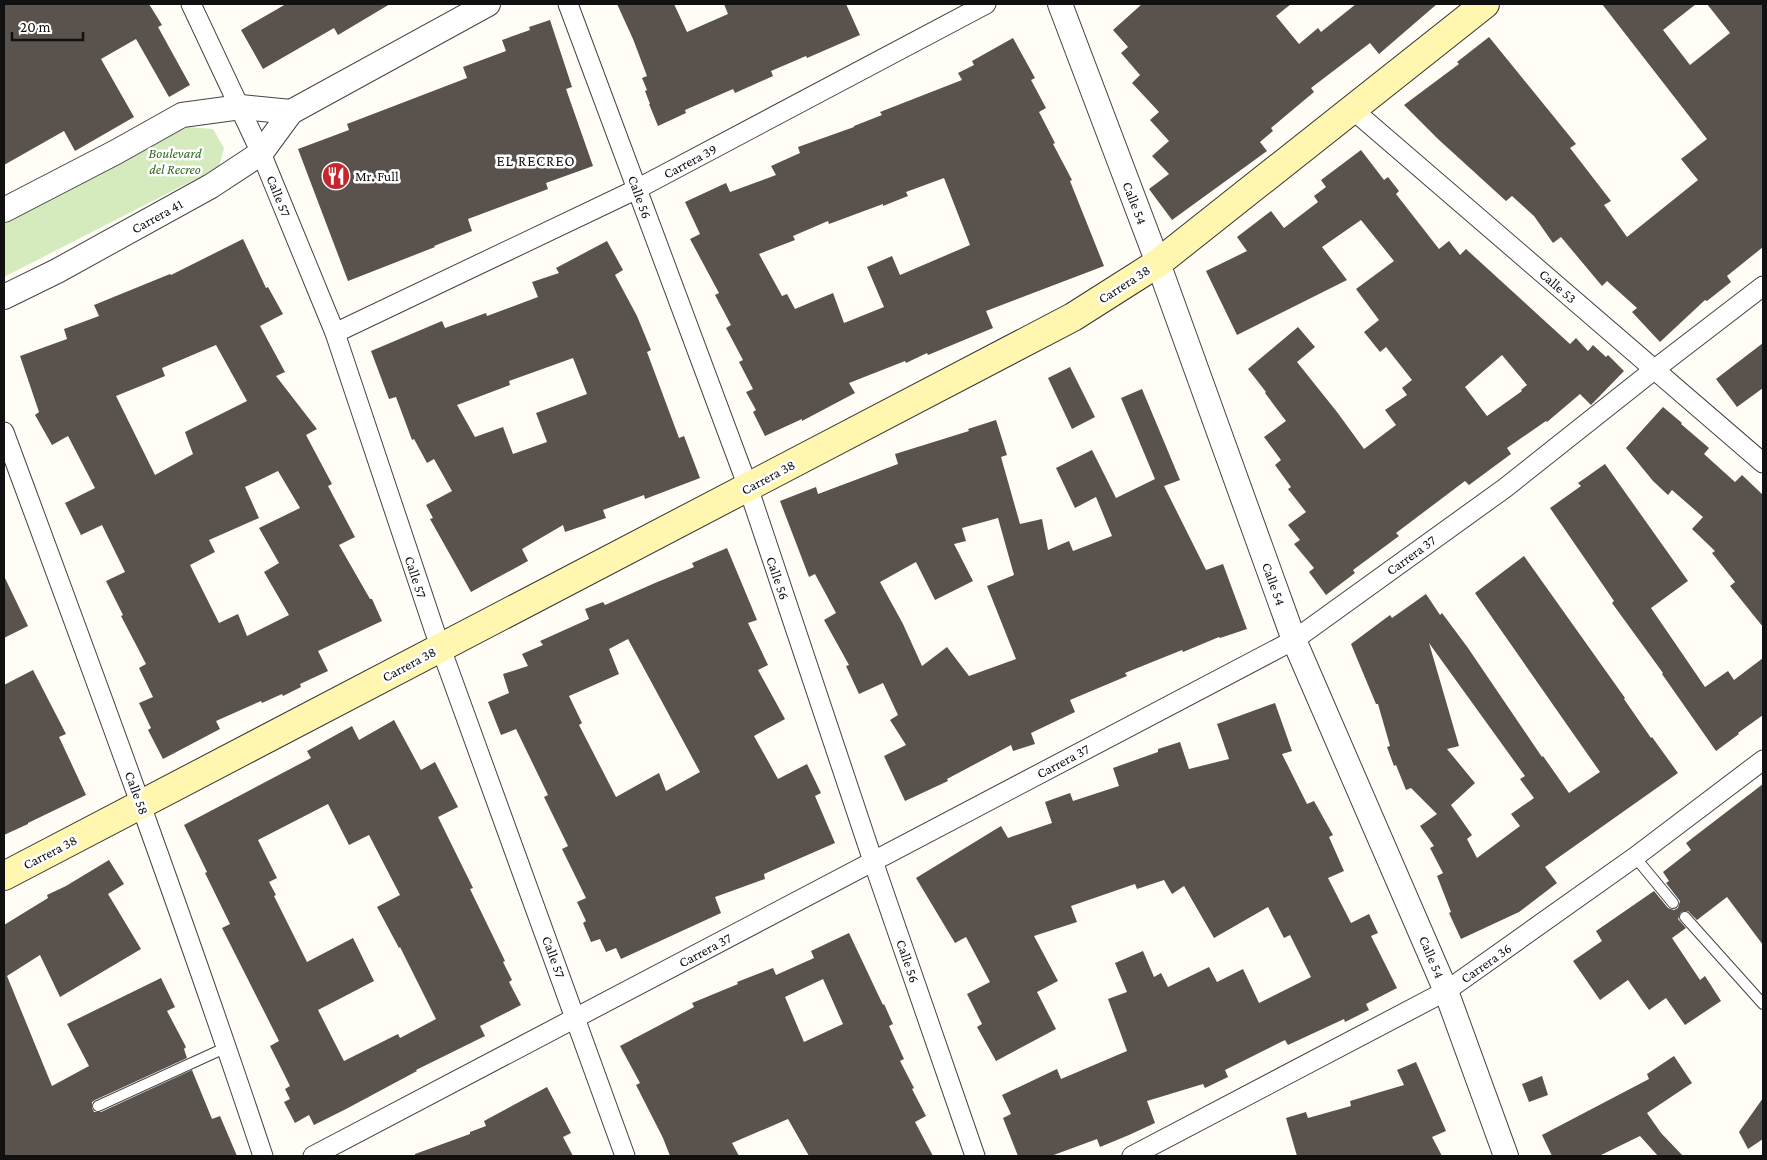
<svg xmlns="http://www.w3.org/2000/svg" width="1767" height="1160" font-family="'Crimson Pro',serif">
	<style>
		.green { fill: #d5ebbd }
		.building { fill: #5a524d; fill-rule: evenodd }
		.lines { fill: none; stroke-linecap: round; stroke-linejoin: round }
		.service-casing { stroke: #444; stroke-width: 12 }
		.minor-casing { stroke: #444; stroke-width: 21 }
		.tertiary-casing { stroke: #444; stroke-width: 26 }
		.secondary-casing { stroke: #333; stroke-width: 30 }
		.service { stroke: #fff; stroke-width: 10 }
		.minor { stroke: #fff; stroke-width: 19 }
		.tertiary { stroke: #fff; stroke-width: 24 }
		.secondary { stroke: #fff6b0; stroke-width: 28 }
		.labels { text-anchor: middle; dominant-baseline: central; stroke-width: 5; stroke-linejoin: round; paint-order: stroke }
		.park-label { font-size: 14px; font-style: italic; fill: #2f6b1f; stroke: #fff }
		.street-label { font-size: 14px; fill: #111; stroke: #fff }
		.poi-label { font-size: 14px; fill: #111; stroke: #fff; text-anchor: start }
		.neighbourhood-label { font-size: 15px; letter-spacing: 1px; fill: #111; stroke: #fff }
	</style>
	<rect width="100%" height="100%" fill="#fffdf5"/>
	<path class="green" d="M187,127L213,129L224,148L219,167L4,277V224Z"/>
	<g class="building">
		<path d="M4,4H149L162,25L158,27L190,85L169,97L136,39L101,59L134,117L75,151L64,131L4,165Z"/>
		<path d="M286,4H390L338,35L334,28L263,69L241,30Z"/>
		<path d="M617,4H674L687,32L728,14L724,4H846L860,35L807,58L806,56L771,71L773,76L735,93L733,89L685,110L686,113L658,126L649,104H650L645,91L647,90L642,78L647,76L633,39Z"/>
		<path d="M1142,4H1291L1276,16L1299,44L1318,28L1321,32L1356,4H1437L1379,54L1370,43L1311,88L1314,92L1271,128L1273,131L1260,142L1267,151L1172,220L1149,189L1169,174L1152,156L1169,141L1150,120L1159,112L1132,83L1140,75L1121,53L1128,47L1113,30Z"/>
		<path d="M1602,4H1696L1663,30L1690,65L1730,33L1707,4H1763V247L1727,276L1731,282L1707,301L1705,300L1660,342L1632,312L1637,308L1607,281L1602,286L1561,237L1553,243L1534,216L1512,196L1506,201L1438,139L1404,105L1459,64L1457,62L1489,37L1576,144L1570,148L1611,201L1604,205L1627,237L1698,180L1681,159L1707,139Z"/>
		<path d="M550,20L572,87L566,89L593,166L546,183L548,189L468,219L472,231L434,246L435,247L348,281L298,149L349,130L347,124L467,78L463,67L506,51L502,40L530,30L529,27Z"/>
		<path d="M1013,38L1035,78L1031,80L1046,108L1039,112L1055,143L1053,144L1072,180L1070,181L1104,266L986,311L993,328L928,355L927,353L906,363L905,361L849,383L855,393L802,421V419L765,436L753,412L756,410L746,392L753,389L739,362L743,360L726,328L731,325L715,295L719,293L690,239L700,234L685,202L726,183L730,192L776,175L771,166L800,153L798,147L854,127V126L882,115L880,112L962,80L958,73L974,65L972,61ZM944,178L970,245L900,275L892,256L867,267L884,307L844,323L833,293L795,309L787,294L782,296L759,254L795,240L793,236L828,221L829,224L883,204V206L908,196L906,192Z"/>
		<path d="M1361,150L1384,180L1388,177L1399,191L1396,194L1439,249L1449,241L1460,255L1466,249L1570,344L1576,338L1588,351L1593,345L1606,357L1608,355L1624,371L1591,405L1580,394L1547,422L1546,421L1507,448L1511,454L1469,485L1465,481L1396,533L1399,536L1353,570L1355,573L1326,595L1309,572L1314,568L1294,544L1300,540L1288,525L1306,512L1288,489L1291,487L1275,465L1281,460L1264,437L1286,421L1265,393L1266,392L1248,369L1298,327L1315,347L1297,362L1337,412L1364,449L1396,425L1385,410L1407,395L1402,388L1412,380L1386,347L1380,352L1364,332L1379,320L1356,289L1394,261L1361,220L1322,247L1347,280L1237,335L1206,271L1247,251L1237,237L1271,211L1284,228L1318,202L1314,196L1326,187L1321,180ZM1502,355L1527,385L1521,390L1522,391L1487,416L1465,387Z"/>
		<path d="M243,239L266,288L268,287L283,314L260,326L285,372L276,376L317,429L306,435L332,484L328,486L355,537L339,545L370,599H372L382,621L318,651L328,671L300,684L301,687L283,696L282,694L262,703L261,701L216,721L220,729L163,759L148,730L151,728L139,703L153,697L139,668L146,664L121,616L123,615L106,581L125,572L102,525L81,535L65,503L95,488L68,436L52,445L35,415L39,412L20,356L67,339L64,329L99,316L94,305L170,274L171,275ZM216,345L247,401L185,432L193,454L155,475L116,396L165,376L162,368ZM278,471L300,508L259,528L279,563L264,572L289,615L247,636L238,614L219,623L190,565L215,552L209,540L259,518L245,487Z"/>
		<path d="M607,241L623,270L615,275L637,316L651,350L647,352L679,438L684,436L700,478L645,499L644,495L603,510L606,518L565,532L563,525L522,549L528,561L471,592L430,519L433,518L426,505L452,491L434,459L427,463L414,439L412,440L396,397L389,399L371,351L442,321L445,328L486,313L487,316L538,297L532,282L559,273L556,268ZM573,358L587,394L536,413L547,442L513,454L503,427L475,437L457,405L510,385L509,381Z"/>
		<path d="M1763,343V388L1737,407L1716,379Z"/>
		<path d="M1070,367L1095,417L1072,429L1048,378Z"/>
		<path d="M1142,389L1180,480L1164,486L1206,570L1223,564L1247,629L1220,638L1219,637L1183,652L1182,650L1125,673L1127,676L1070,700L1075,712L1031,733L1035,744L1013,751L1011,745L947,779L948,781L905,801L884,756L906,745L890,720L898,715L883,683L859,694L846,666L849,665L824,620L836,613L815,574L809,577L780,501L816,487L818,494L898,464L895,454L969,431L968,429L996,420L1007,455L1001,457L1020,524L1042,519L1048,550L1069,541L1073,551L1112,536L1096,497L1075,508L1056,468L1092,450L1116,498L1155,479L1121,398ZM998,518L1014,575L987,586L1016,659L969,676L947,647L922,666L903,624L880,582L916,562L935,600L973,581L954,544L966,541L962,528Z"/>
		<path d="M1663,407L1682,423L1681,424L1709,448L1704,454L1735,482L1742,475L1763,495V627L1730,586L1735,582L1712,553L1715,551L1692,529L1703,517L1672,490L1668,495L1653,481L1626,448Z"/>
		<path d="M1605,464L1688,581L1651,608L1705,687L1728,671L1734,680L1763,658V715L1738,733L1739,734L1716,751L1662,674L1663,673L1612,603L1614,601L1550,508L1581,486L1578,483Z"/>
		<path d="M727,548L757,620L748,623L768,665L758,670L785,719L754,736L778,779L807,764L821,793L815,796L835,843L764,874L765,879L715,897L721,913L621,959L616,948L606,952L600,939L591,942L583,923L586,921L577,902L586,898L562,849L568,846L544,797L548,795L516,729L501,735L488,702L509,693L503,674L528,666L522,654L543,645L540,641L589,619L585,609L603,602L605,605L655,583L694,567L692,563ZM628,639L700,772L666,791L659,773L616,797L579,725L582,723L569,696L619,674L609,649Z"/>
		<path d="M1524,556L1625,698L1624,699L1651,738L1652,737L1678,773L1545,867L1557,883L1519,912L1461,939L1449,913L1451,912L1437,876L1443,873L1430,848L1434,846L1420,826L1437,814L1411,788L1406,790L1396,765L1394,766L1387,747L1390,746L1378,704H1376L1351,644L1390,615L1392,618L1426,594L1440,615L1442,613L1468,648L1542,757L1543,756L1569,793L1600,772L1475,593ZM1429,643L1525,776L1520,779L1534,798L1511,814L1520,826L1477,858L1467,839L1472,835L1451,805L1475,783L1447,749L1459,746Z"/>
		<path d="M4,576L28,626L4,638Z"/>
		<path d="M33,670L66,734L59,737L86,795L28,823V824L4,835V685Z"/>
		<path d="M1275,703L1292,751L1282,754L1307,804L1314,801L1333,835L1329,837L1344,871L1328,878L1351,923L1369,914L1378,933L1371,936L1397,988L1366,1004L1369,1010L1345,1022L1344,1019L1288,1045L1285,1040L1225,1070L1228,1077L1205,1088L1203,1084L1147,1101L1155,1123L1129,1135L1100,1147L1097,1139L1051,1156H1018L1003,1118L1011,1114L1002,1095L1057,1069L1061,1079L1127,1051L1108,999L1127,992L1115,963L1143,951L1154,977L1161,973L1168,987L1209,967L1217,982L1243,969L1259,1003L1311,977L1290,935L1284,938L1268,907L1214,938L1184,886L1172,894L1164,880L1137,889L1135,884L1071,906L1077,922L1034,936L1058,981L1037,992L1056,1029L996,1061L977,1027L982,1024L967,994L990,982L966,937L955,943L916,878L1001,826L1008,838L1052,823L1045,802L1070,793L1073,801L1119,786L1113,768L1158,752V749L1180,742L1189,769L1229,759L1217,724Z"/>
		<path d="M394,720L421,770L435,762L458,807L438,817L473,888L470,889L505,961L503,962L512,980L509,982L521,1005L480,1026L485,1036L416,1070L417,1071L346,1109L314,1125L309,1115L295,1123L284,1102L290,1099L285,1089L290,1086L270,1046L279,1041L222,928L230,924L205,873L207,872L184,825L311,758L307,751L352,726L359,740ZM328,804L349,845L369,835L400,895L377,907L399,948L400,947L436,1019L400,1038L398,1034L344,1061L318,1010L374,981L353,938L307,962L274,896L276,895L269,882L277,878L258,840Z"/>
		<path d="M1763,784V945L1727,897L1697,920L1688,911L1681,912L1678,919L1686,928L1672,938L1700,980L1705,976L1721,1001L1685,1025L1666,998L1649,1010L1628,980L1600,1000L1573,961L1602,941L1596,931L1654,891L1668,908L1674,910L1678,908L1680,901L1666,883L1669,881L1663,872L1691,850L1686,843Z"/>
		<path d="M109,860L124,884L108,894L141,949L60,997L40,955L7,976L52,1086L89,1066L67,1024L161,978L175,1007L167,1011L186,1047L184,1049L187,1058L95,1100L92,1102V1108L94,1112H101L192,1070L212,1119L220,1116L237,1156H4V925L48,898L47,895L66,886Z"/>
		<path d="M849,933L883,1005L884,1004L893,1024L889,1026L904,1059L900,1061L914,1088L912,1089L926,1116L915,1122L933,1156H809L788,1119L732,1143L739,1156H670L663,1138L636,1085L640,1083L620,1046L694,1007L692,1003L738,984L737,982L773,968L776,975L814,958L811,951ZM823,979L843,1024L804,1042L785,997Z"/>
		<path d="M1674,1056L1692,1083L1647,1113L1661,1133L1683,1156H1658L1640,1136L1599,1156H1552L1542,1135L1649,1079L1647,1074Z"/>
		<path d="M1416,1062L1446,1131L1432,1137L1442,1156H1297L1286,1118L1306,1112L1308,1118L1351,1106L1350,1101L1404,1085L1397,1070Z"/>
		<path d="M1542,1076L1548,1095L1529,1102L1522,1084Z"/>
		<path d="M547,1087L571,1133L563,1137L573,1156H415V1154L470,1134V1132L486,1126L484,1121Z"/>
		<path d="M1763,1098V1139L1748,1149L1739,1132Z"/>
	</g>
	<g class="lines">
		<defs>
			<g id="service">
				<path d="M1635,857L1673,903"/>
				<path d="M1685,917L1763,1004"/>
				<path d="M98,1106L227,1047"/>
			</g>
			<g id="minor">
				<path d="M191,4L261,153L335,333L435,632L625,1156"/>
				<path d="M568,4L748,487L873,861L975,1156"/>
				<path d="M1352,109L1763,463"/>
				<path d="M335,333L637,189L986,4"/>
				<path d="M4,432C93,672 182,913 263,1156"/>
				<path d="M313,1156L1294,640L1505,488L1655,369L1763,286"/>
				<path d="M1132,1156L1446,991L1635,857L1763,760"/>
			</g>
			<g id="tertiary">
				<path d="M1060,4L1158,263L1294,640L1446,991L1506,1156"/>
				<path d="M4,210L116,152L182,115L241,107L291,112"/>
				<path d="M4,297L57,271L211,186L261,153L291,112L488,4"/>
			</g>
			<path id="secondary" d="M4,876L1073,317L1158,263L1485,4"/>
		</defs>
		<use href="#service" class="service-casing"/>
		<use href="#minor" class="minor-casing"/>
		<use href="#tertiary" class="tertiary-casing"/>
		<use href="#secondary" class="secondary-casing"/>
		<use href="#service" class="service"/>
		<use href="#minor" class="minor"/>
		<use href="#tertiary" class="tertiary"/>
		<use href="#secondary" class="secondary"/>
	</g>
	<defs>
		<symbol id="restaurant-disc" viewBox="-11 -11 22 22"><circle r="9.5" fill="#c4262e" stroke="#fff"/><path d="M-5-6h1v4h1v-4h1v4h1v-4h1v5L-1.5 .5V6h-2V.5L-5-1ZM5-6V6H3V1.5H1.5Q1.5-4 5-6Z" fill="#fff"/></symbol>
	</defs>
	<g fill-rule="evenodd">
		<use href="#restaurant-disc" x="320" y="160" width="32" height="32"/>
	</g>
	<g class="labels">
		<g class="park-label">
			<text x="175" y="153">Boulevard<tspan x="175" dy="16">del Recreo</tspan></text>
		</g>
		<g class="street-label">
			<text transform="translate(690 161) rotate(-28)">Carrera 39</text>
			<text transform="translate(279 196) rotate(68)">Calle 57</text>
			<text transform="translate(640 197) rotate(70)">Calle 56</text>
			<text transform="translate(1135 203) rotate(69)">Calle 54</text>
			<text transform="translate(157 216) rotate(-29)">Carrera 41</text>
			<text transform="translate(1124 284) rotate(-33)">Carrera 38</text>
			<text transform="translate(1558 286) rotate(41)">Calle 53</text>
			<text transform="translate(768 477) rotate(-28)">Carrera 38</text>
			<text transform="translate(1411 555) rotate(-36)">Carrera 37</text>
			<text transform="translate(416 577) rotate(72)">Calle 57</text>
			<text transform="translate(778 578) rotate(71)">Calle 56</text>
			<text transform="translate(1274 584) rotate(70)">Calle 54</text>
			<text transform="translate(409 664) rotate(-28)">Carrera 38</text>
			<text transform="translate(1063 761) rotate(-28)">Carrera 37</text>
			<text transform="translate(137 793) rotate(70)">Calle 58</text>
			<text transform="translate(50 852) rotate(-27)">Carrera 38</text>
			<text transform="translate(705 950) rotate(-28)">Carrera 37</text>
			<text transform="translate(554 957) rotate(70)">Calle 57</text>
			<text transform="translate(1432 957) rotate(67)">Calle 54</text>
			<text transform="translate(908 961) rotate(71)">Calle 56</text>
			<text transform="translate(1486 963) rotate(-35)">Carrera 36</text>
		</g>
		<g class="poi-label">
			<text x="355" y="176">Mr. Full</text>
		</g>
		<g class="neighbourhood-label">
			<text x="536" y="161">EL RECREO</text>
		</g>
	</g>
	<rect width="1767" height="1160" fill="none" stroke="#111111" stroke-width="10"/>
	<path d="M12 32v8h71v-8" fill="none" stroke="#111111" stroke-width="2.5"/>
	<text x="20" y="32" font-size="15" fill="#111111" stroke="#ffffff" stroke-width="4" paint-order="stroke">20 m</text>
</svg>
